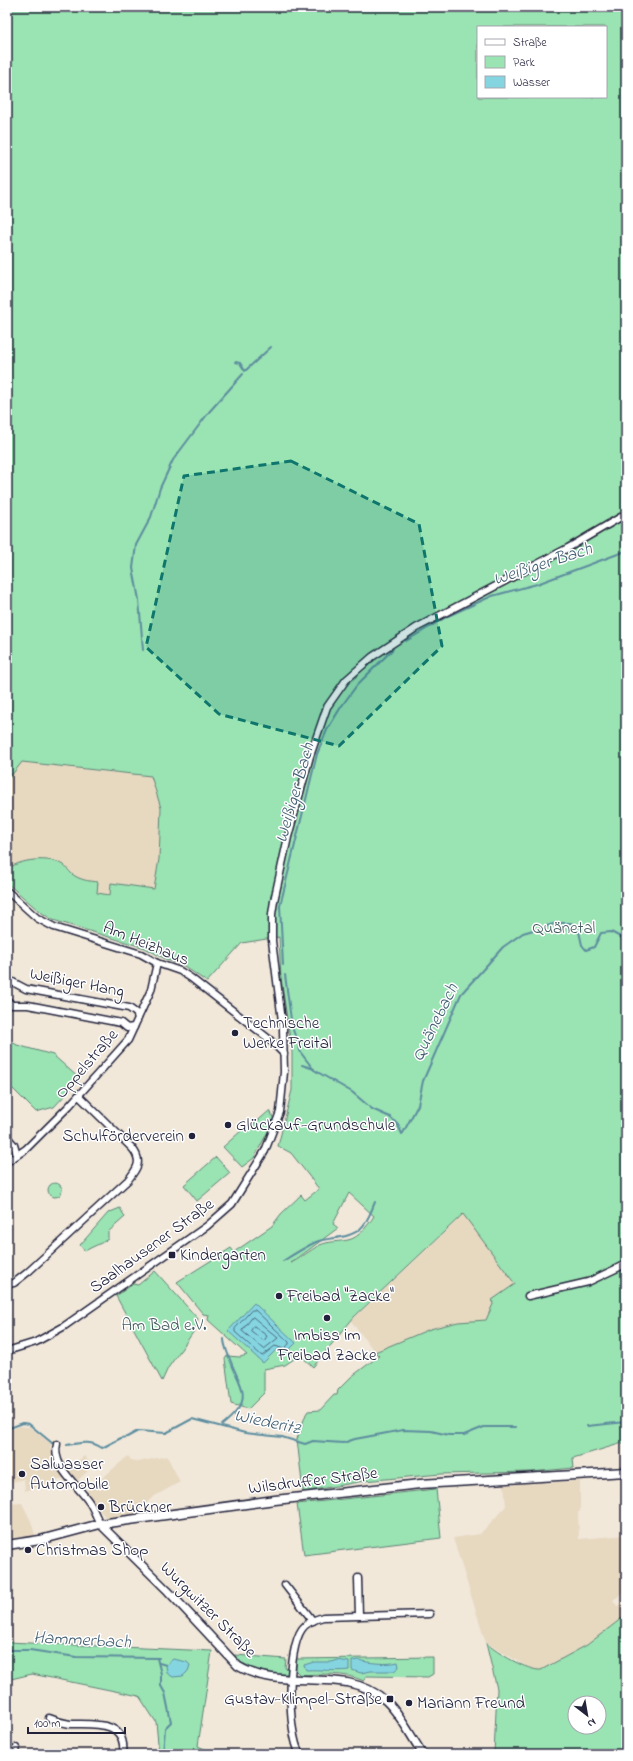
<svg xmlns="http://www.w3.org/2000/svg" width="633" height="1761" font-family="'Indie Flower',sans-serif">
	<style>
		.built { fill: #e7d8c0 }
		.green { fill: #9ae3b2; stroke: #5e8276; fill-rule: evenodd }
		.water { fill: #85d5e1; stroke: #5d8d9f }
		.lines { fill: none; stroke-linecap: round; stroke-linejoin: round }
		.shore { stroke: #4a6a7d; stroke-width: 1 }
		.stream { stroke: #5d8d9f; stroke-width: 2 }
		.minor-casing { stroke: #22223b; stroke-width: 9 }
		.tertiary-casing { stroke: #22223b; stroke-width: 10 }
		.secondary-casing { stroke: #22223b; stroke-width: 11 }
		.minor { stroke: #fff; stroke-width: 6 }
		.tertiary { stroke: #fff; stroke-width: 7 }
		.secondary { stroke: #fff; stroke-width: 8 }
		.marked { fill: #0f766e; fill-opacity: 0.2; stroke: #0f766e; stroke-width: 3; stroke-dasharray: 8 5; stroke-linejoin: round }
		.poi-dot { fill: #22223b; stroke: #fff; stroke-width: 1.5 }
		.labels { text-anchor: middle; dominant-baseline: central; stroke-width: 3; stroke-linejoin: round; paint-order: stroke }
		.park-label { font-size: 17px; fill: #465c5f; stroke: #fff }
		.street-label { font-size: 17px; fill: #22223b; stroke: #fff }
		.poi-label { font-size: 17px; fill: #22223b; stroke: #fff; text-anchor: start }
		.water-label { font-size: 18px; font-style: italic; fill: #456175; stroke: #fff }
	</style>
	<rect width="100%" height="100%" fill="#f1e8da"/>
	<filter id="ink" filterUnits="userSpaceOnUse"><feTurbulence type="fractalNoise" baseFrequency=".025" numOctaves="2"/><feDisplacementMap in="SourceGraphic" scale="8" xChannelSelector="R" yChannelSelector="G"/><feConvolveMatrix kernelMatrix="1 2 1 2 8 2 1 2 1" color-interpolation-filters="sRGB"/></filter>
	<g filter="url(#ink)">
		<g class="built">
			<path d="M22,762L152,776L161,808L159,859L154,889L111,883L110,895L97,893V882L80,880L63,865H12L7,870V781Z"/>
			<path d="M464,1214L516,1284L493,1304L486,1320L458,1322L430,1329L375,1352L351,1321Z"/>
			<path d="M20,1426L28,1427L29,1426L51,1444L50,1449L54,1454L58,1467L68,1477L25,1491L24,1479L8,1483L7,1431Z"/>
			<path d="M84,1456L91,1464L87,1468L89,1470L76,1482L67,1471Z"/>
			<path d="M128,1456L131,1460L138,1462L167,1456L180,1482L153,1497L133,1515L106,1518L86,1492Z"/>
			<path d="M580,1481V1512H578L579,1539L626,1535V1591L613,1600L617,1606L626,1602V1615L587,1645L542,1670L535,1671L486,1643L453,1538L480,1534L506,1506L504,1485Z"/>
			<path d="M22,1503L31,1521L35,1535L7,1539V1504Z"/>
		</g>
		<g class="green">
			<path d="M7,7H626V1442L573,1458L574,1468L531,1472L441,1474L364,1481L303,1492L297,1439L306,1414L308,1411L320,1410L334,1395H337L338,1390L351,1377L379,1356L375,1352L430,1329L458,1322L486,1320L493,1304L492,1300L515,1284L463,1214L354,1317L313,1367L300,1355L285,1365L264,1369V1393L248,1409L231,1404L225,1359L227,1356L240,1357L247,1355L208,1320L209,1315L203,1314L177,1282L231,1248L234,1252L272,1226L281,1214L301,1195L305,1200L319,1189L291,1153L278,1146L292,1090V1052L281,978L279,937L242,943L207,982L184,966L167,960L145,948L53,920L39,911L7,883V870C18,859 50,856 63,865C66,867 69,871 72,874C80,880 88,881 98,882L97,893L110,895L111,883L154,889L159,859L161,808L151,776L22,762L7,781ZM478,27H606V97H478ZM349,1193L374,1216C368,1225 359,1238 348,1240C338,1242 329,1241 320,1245C310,1250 301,1258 291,1263L338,1228L333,1224Z"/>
			<path d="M7,1039L17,1045L53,1055L80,1079L54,1107L36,1112L7,1083Z"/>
			<path d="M270,1110L274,1120L254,1158L242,1167L223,1147L250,1123L253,1125Z"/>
			<path d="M216,1157L230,1173L197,1201L184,1185Z"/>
			<circle cx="55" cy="1190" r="7"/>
			<path d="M120,1208L125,1217L108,1232V1239C101,1244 93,1246 85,1251L80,1245L108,1213Z"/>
			<path d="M155,1271L198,1319L194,1331L168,1368L162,1381L116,1296L133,1284L138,1285Z"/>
			<path d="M436,1489L441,1538L304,1555L297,1504Z"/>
			<path d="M626,1615V1754H494L497,1689L486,1643C497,1653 528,1671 541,1670L587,1645ZM575,1703H599V1727H575Z"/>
			<path d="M7,1642L212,1651L198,1746L216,1754H159L156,1722L139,1696L32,1674L7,1680Z"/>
			<path d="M235,1655L286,1659L285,1668L289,1669V1672L285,1676L280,1677C262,1672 247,1670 233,1656Z"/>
			<path d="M433,1657V1674L428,1677L366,1676L364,1681C344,1672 321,1674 300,1675L296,1671V1659Z"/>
		</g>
		<g class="water">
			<path d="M254,1303L296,1343L283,1356L276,1350L263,1363L228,1331Z"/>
			<path d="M173,1659L187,1662L190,1665L188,1671L183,1676L173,1677L167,1673L166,1665Z"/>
			<path d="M338,1660L349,1662V1670C334,1672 321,1669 306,1670L304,1665L314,1662H332Z"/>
			<path d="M358,1660C369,1663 387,1665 398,1662L399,1667L394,1671H371L361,1673L352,1670V1661Z"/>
		</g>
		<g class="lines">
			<g class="shore">
				<path d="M252,1310H255L289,1342V1344L284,1349L275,1346L262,1356L235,1332V1329Z"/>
				<path d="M253,1317L278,1338L264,1349L242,1331Z"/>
				<path d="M254,1326L267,1336L264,1341L251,1331Z"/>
			</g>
			<g class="stream">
				<path d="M235,362L240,363L245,371L271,347"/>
				<path d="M406,641L448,616L492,596L537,584L626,551"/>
				<path d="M143,650L139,600L133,568L136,545L151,517L160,488L173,460L209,412L243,374"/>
				<path d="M283,965L280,906L317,754L327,730L341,707L357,685L393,649"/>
				<path d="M285,975L292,1027L301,1053L314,1070L352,1092L372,1109L390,1117L398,1125L402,1134"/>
				<path d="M302,1065L314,1069"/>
				<path d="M403,1133L418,1105L423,1081L461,994L503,947L523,933L557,923H571L578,927L582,945L586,950L594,947L601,933L611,932L626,940"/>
				<path d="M283,1261C294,1254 305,1247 316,1242C329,1237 349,1239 360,1229C368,1222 371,1211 375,1202"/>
				<path d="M618,1264L626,1260"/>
				<path d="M222,1425C256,1398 241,1390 229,1357C227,1351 224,1345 224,1339"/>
				<path d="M587,1426L626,1422"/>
				<path d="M7,1429L23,1423L29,1424L52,1443"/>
				<path d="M67,1445C82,1443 89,1440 102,1448L121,1438L127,1437L138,1431L166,1433L192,1419L245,1433L282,1437L305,1444L313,1441L343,1443L355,1439L403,1430L431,1431L449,1435H464L484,1427H516"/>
				<path d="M7,1650H30L76,1657L159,1658"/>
				<path d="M157,1658L161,1674V1686L165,1693L171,1722L165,1728L163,1754"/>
				<path d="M159,1663L166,1665"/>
			</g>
			<defs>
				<g id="minor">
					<path d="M7,891L37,918L54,927L141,954L157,963L180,971L191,978L269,1039L284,1054"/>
					<path d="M7,979L26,989L129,1008L136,1013L138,1018"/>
					<path d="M7,1000L12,1005H28L121,1023L127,1028L134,1027"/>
					<path d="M7,1137L14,1145L17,1155"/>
					<path d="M7,1162L26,1149L69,1106L128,1040L151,990L157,963"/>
					<path d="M7,1284L14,1283L28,1272L128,1180C137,1169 143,1161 132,1148L79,1096"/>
					<path d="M528,1296L588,1282L626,1264"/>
					<path d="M7,1351L36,1342L63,1327L207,1226L232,1204L265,1151L280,1112L284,1072L283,1029L272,941V914L274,901L288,837L310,756L327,707L346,680L372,657L416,628L568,548L626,514"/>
					<path d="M57,1444C51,1466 78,1485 89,1502C94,1509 96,1517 100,1524"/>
					<path d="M358,1578L359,1616"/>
					<path d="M285,1585L313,1621"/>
					<path d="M49,1718C56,1721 63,1723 70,1724C93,1724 127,1720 123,1754"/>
					<path d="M16,1748L17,1754"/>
					<path d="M300,1754C287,1732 287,1650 302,1629C306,1623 316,1619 323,1617L430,1614"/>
				</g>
				<path id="tertiary" d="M100,1524L168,1591L238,1666C284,1694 344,1663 386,1701C401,1715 411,1737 423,1754"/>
				<path id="secondary" d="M7,1545L40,1540L100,1524L275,1500L420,1484L626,1472"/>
			</defs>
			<use href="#minor" class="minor-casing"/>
			<use href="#tertiary" class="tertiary-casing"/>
			<use href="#secondary" class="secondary-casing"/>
			<use href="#minor" class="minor"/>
			<use href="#tertiary" class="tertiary"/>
			<use href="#secondary" class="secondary"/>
		</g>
	</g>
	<path class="marked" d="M291,461L419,524L442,646L339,746L219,714L146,647L184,476Z"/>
	<g class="poi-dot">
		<circle cx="235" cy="1033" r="4"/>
		<circle cx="228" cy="1125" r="4"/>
		<circle cx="192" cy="1136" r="4"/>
		<rect x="168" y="1251" width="8" height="8" rx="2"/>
		<circle cx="279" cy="1296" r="4"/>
		<circle cx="327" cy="1318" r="4"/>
		<circle cx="22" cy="1474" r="4"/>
		<circle cx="101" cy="1507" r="4"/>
		<circle cx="28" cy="1550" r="4"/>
		<rect x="386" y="1695" width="8" height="8" rx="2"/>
		<circle cx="409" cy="1703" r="4"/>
	</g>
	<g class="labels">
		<g class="park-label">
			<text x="564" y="928">Quänetal</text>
			<text x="164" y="1325">Am Bad e.V.</text>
		</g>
		<g class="street-label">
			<text transform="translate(146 944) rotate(22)">Am Heizhaus</text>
			<text transform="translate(77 983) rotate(11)">Weißiger Hang</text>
			<text transform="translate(87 1064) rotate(-49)">Oppelstraße</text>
			<text transform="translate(152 1246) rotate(-36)">Saalhausener Straße</text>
			<text transform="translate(313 1481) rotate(-7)">Wilsdruffer Straße</text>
			<text transform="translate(208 1610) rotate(45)">Wurgwitzer Straße</text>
		</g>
		<g class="poi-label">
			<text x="243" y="1023">Technische<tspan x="243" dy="20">Werke Freital</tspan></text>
			<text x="236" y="1125">Glückauf-Grundschule</text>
			<text x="184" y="1136" text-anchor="end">Schulförderverein</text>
			<text x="180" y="1255">Kindergarten</text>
			<text x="287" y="1296">Freibad "Zacke"</text>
			<text x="327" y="1335" text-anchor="middle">Imbiss im<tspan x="327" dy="20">Freibad Zacke</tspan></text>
			<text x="30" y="1464">Salwasser<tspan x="30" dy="20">Automobile</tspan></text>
			<text x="109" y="1507">Brückner</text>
			<text x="36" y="1550">Christmas Shop</text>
			<text x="382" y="1699" text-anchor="end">Gustav-Klimpel-Straße</text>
			<text x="417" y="1703">Mariann Freund</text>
		</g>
		<g class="water-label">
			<text transform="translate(543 565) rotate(-18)">Weißiger Bach</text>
			<text transform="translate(296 793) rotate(-74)">Weißiger Bach</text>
			<text transform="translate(436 1023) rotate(-64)">Quänebach</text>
			<text transform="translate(267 1423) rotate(12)">Wiederitz</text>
			<text transform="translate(82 1641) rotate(3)">Hammerbach</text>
		</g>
	</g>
	<rect width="633" height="1761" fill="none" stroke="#fff" stroke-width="24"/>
	<rect x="12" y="12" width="609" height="1737" fill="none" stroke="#22223b" stroke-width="1.5" filter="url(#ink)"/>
	<rect x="477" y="26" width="130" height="72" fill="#ffffff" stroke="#a7a7b1"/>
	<rect x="485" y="39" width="20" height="6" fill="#ffffff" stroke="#a7a7b1"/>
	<text x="513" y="46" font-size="12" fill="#22223b">Straße</text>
	<rect x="485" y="56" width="20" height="12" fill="#9ae3b2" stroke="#a7a7b1"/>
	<text x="513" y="66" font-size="12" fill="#22223b">Park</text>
	<rect x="485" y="76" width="20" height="12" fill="#85d5e1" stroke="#a7a7b1"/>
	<text x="513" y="86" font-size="12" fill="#22223b">Wasser</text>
	<g transform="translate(587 1715) rotate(149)"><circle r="19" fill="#ffffff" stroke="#a7a7b1"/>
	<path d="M0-3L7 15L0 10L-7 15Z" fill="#22223b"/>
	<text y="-6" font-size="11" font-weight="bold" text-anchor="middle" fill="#22223b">N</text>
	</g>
	<path d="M28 1727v6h97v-6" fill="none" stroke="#22223b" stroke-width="2"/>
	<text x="34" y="1727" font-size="12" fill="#22223b" stroke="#ffffff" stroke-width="3" paint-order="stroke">100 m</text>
</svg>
